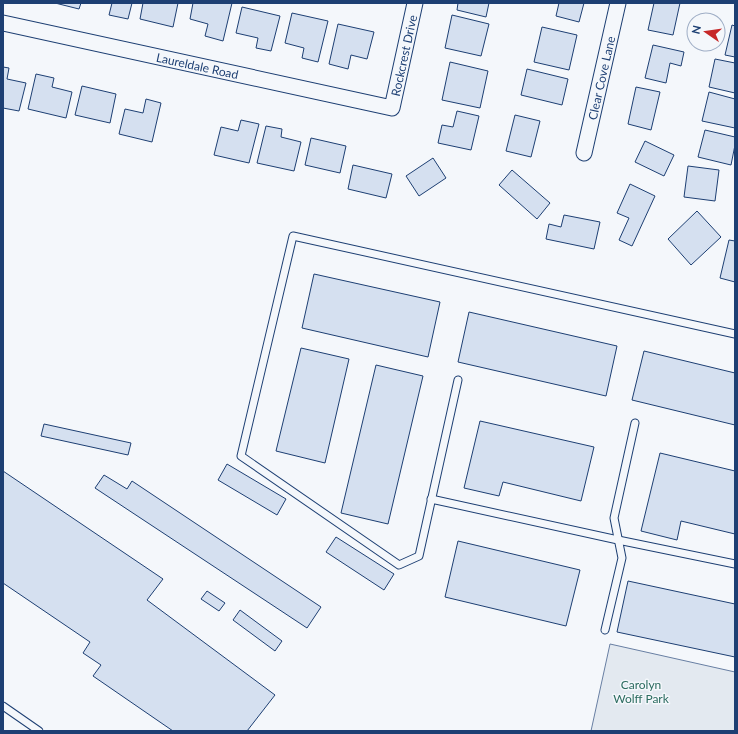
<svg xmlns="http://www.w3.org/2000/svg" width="738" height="734" font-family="Lato,sans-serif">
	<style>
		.green { fill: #e3e9f0; stroke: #687fa3 }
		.building { fill: #d5e0f0; stroke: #1d3f73 }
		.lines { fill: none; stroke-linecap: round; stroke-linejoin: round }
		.service-casing { stroke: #1d3f73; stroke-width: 9 }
		.minor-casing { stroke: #1d3f73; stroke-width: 17 }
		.service { stroke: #f4f7fb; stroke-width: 7 }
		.minor { stroke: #f4f7fb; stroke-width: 15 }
		.labels { text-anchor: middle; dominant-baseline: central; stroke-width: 3; stroke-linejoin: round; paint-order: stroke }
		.street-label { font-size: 12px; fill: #1d3f73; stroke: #f4f7fb }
		.park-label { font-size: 12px; fill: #2c6c60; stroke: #f4f7fb }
	</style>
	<rect width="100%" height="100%" fill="#f4f7fb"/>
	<path class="green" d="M610,644L735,672V731H591Z"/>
	<g class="building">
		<path d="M55,3H81L79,9Z"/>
		<path d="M112,3H132L128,19L109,15Z"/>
		<path d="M143,3H178L173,27L140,19Z"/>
		<path d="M193,3H232L223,41L205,36L208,24L190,19Z"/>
		<path d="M458,3H489L486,17L457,10Z"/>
		<path d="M559,3H584L579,22L556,16Z"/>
		<path d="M654,3H680L673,35L648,30Z"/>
		<path d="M242,7L280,16L271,51L256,48L258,38L236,33Z"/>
		<path d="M292,13L328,21L318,62L302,58L304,48L285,43Z"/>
		<path d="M452,15L489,24L481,56L445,48Z"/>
		<path d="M338,24L374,32L367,59L351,55L348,69L329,64Z"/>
		<path d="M732,25L735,26V57L725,55Z"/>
		<path d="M542,27L577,35L569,70L534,62Z"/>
		<path d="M653,45L684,52L681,66L670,63L666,83L645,78Z"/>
		<path d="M715,59L735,63V93L709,87Z"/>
		<path d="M450,62L488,71L480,108L442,100Z"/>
		<path d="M3,67L9,68L7,79L26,83L19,111L3,108Z"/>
		<path d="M527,69L568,79L562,105L521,95Z"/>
		<path d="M36,74L54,78L52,87L72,92L66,118L28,109Z"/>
		<path d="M82,86L116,94L110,123L75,115Z"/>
		<path d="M636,87L660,92L651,130L628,124Z"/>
		<path d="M709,92L735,99V128L702,121Z"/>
		<path d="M146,99L161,103L152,142L119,134L125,109L143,113Z"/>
		<path d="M457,111L479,116L471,150L438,143L442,125L453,127Z"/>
		<path d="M515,115L540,121L531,157L506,151Z"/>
		<path d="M241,120L259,124L249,163L214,155L221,127L238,131Z"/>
		<path d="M266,126L282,129L281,137L301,142L294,171L257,163Z"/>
		<path d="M705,130L735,137V145L731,165L698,157Z"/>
		<path d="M311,138L346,146L340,173L305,165Z"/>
		<path d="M645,141L674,155L664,176L635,162Z"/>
		<path d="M433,158L446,178L419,196L406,176Z"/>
		<path d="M353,165L392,174L386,198L348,189Z"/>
		<path d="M688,166L719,170L715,201L684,197Z"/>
		<path d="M512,170L550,203L537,219L499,185Z"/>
		<path d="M630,184L655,196L632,246L619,240L629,218L617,213Z"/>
		<path d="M697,211L721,237L691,265L668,239Z"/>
		<path d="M564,215L600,222L594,249L546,239L549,224L561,227Z"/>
		<path d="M729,240L735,241V282L720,278Z"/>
		<path d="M314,274L440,302L428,357L302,328Z"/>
		<path d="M469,312L617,346L606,396L458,362Z"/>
		<path d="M301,348L349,359L325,463L276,451Z"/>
		<path d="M644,351L735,373V425L632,400Z"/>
		<path d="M376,365L423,376L388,524L341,513Z"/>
		<path d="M480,421L594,447L581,501L503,482L499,496L464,488Z"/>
		<path d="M44,424L131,443L128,455L41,436Z"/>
		<path d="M660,453L735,471V534L681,521L677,540L641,531Z"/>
		<path d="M227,464L286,499L277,515L218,480Z"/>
		<path d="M3,471L163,579L147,600L275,695L247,731H173L93,676L101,665L83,653L90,642L3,583Z"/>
		<path d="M104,475L127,489L132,481L321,607L307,628L95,488Z"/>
		<path d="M336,537L394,574L384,590L326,552Z"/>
		<path d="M458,541L580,570L566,626L445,597Z"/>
		<path d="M628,581L735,604V657L617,632Z"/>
		<path d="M207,591L225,603L219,611L201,599Z"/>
		<path d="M240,610L282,641L275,651L233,620Z"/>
	</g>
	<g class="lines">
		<defs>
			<g id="service">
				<path d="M458,380L419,556L399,565L241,456L293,236L735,334"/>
				<path d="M431,499L618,540L735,564"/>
				<path d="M605,630L622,558L614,518L635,423"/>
				<path d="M3,706L39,731"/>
			</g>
			<g id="minor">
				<path id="s1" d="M3,23L392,108L415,3"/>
				<path id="s2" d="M584,153L618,3"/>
			</g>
		</defs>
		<use href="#service" class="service-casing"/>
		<use href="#minor" class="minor-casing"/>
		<use href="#service" class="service"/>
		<use href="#minor" class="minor"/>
	</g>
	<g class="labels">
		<g class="street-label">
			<text stroke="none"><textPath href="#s1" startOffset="452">Rockcrest Drive</textPath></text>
			<text stroke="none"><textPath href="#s1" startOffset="199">Laureldale Road</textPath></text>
			<text stroke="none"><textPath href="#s2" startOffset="77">Clear Cove Lane</textPath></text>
		</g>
		<g class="park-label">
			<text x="641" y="684">Carolyn<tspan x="641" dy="14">Wolff Park</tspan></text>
		</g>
	</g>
	<rect width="738" height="734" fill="none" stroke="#1d3f73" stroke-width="8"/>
	<g transform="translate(706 32) rotate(283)"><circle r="19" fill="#f4f7fb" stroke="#9eadc5"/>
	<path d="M0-3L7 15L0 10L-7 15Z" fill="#c62828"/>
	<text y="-6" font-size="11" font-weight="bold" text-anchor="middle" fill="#1d3f73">N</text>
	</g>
</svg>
